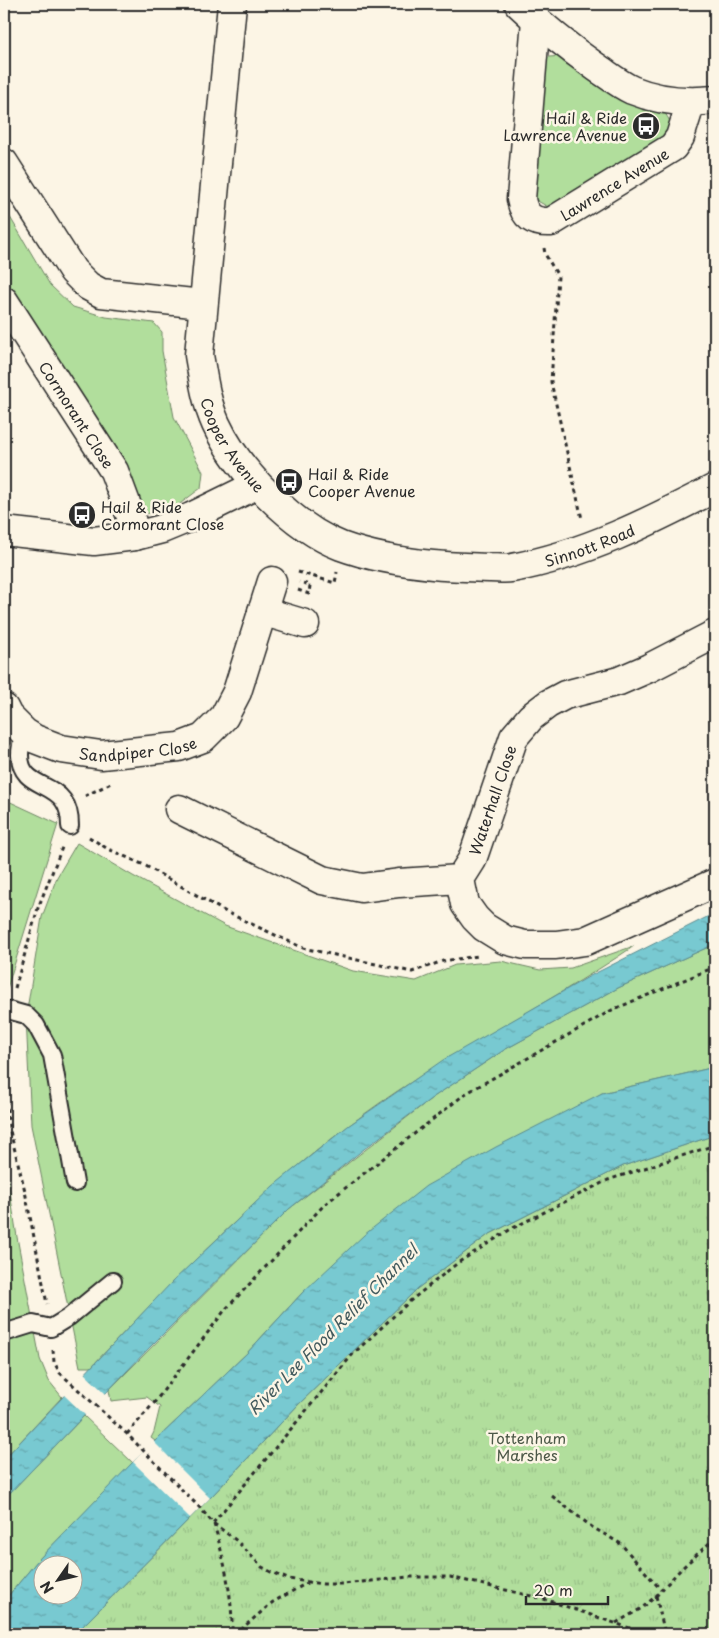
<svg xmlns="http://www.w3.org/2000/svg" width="719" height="1638" font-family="'Playpen Sans',sans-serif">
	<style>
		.grass { fill: #b1de9c; stroke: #6e8464 }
		.park { fill: url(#park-tufts); stroke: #6e8464 }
		.water { fill: url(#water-ripples); stroke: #598a8f; fill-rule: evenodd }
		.pier { fill: #fcf5e5 }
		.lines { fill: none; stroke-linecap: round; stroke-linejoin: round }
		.lane-casing { stroke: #2b2b2b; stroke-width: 20 }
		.street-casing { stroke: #2b2b2b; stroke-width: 31 }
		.path { stroke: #2b2b2b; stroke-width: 3; stroke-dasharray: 4 4; stroke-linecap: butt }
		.lane { stroke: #fcf5e5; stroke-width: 16 }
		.street { stroke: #fcf5e5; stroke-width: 28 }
		.labels { text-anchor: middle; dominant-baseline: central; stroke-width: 5; stroke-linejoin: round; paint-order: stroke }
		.poi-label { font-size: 15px; fill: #2b2b2b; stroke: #fcf5e5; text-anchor: start }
		.street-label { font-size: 15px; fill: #2b2b2b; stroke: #fcf5e5 }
		.park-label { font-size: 15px; fill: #4c5847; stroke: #fcf5e5 }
		.water-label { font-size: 16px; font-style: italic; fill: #425a5d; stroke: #fcf5e5 }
	</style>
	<defs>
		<pattern id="park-tufts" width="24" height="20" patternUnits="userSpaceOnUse" patternTransform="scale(1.25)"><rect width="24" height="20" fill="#b1de9c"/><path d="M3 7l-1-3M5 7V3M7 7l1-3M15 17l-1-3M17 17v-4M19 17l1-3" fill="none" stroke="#98bf87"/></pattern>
		<pattern id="water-ripples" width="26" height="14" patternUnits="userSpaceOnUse" patternTransform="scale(1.25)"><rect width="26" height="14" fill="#78c9d1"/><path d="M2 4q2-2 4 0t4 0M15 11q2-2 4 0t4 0" fill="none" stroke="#63a3aa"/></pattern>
	</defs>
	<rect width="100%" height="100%" fill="#fcf5e5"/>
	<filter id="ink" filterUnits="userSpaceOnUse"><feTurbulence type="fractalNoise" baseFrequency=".02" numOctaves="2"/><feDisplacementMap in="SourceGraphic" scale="10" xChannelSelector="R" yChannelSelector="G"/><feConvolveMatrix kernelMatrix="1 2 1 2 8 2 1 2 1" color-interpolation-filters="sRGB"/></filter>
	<g filter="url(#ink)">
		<g class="grass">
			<path d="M563,56L665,113L671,123L673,133L559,207H548L536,200L531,183L541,66L549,57Z"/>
			<path d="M4,207L50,285L73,307L106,317L154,323L162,332V351L174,417L203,472L201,488L177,506L155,513L130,514L4,301Z"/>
			<path d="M4,799L58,824L4,998Z"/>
			<path d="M77,843L133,876L225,926L353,971L416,981L455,965L501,961L540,970L571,968L634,946C540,1010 437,1058 347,1127C253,1198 172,1282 91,1367H80L31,1125L26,1016L42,917L57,877Z"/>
			<path d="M715,944V1067L602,1093L303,1292L247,1353L155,1441L151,1438L154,1432L160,1407L147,1397L111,1401L109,1390L289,1209L432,1098L504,1050L618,988Z"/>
			<path d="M4,1153L17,1237L40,1359L49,1381L62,1397L4,1459Z"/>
			<path d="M84,1416L133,1463L38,1560L4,1601V1499Z"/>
		</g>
		<path class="park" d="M715,1135V1634H75L210,1498L298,1405L418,1288L488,1235L623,1166Z"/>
		<g class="water">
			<path d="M715,913V944L618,988L504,1050L432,1098L364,1149L289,1209L151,1346L4,1499V1459L172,1282L273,1186L348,1126L443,1060L590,976Z"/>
			<path d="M715,1067V1135L623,1166L488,1235L418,1288L298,1405L210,1498L75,1634H4V1601L38,1560L133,1462L247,1353L303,1292L364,1235L426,1186L496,1147L602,1093ZM42,1566H72V1596H42Z"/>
		</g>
		<g class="pier">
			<path d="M84,1373L107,1395L87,1417L63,1394Z"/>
			<path d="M153,1441L210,1498L190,1518L133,1462Z"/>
		</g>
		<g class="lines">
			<defs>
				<g id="lane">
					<path d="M24,732C22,739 20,747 20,755C20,785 50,782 63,800C69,808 70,817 70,826"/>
					<path d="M8,1010L26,1015L36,1025L52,1055L75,1183"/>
					<path d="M4,1333L33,1324L51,1328L69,1317L113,1281"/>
				</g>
				<g id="street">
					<path id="s1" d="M232,4L199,355C203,378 206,402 216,424C237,470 294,528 341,546C371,557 402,562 433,565C452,567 471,567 490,568C497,568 505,569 512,568C584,555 651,521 715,488"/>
					<path d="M519,4C543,27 569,48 596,67C608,75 619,84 632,90C659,101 687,103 715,100"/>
					<path id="s2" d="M536,20L521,199C524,217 534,223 551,222L673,147L680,137L691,102"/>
					<path d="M4,163L73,271L88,286L101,293L202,304"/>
					<path id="s3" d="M4,301L114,471L130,514L135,536"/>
					<path d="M4,531L94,541L135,536L162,529L191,517L246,490L256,483"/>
					<path d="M262,611L305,624"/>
					<path d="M715,634L649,668L619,681L565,695L548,704L531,717L514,737L472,860L460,879L465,904L475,918L484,927L505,940L525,945H556L585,941L715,883"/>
					<path id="s4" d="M4,708L8,716L24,732L35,739L61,749L101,755L179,747L203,738L224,717L237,692L272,581"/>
					<path d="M179,809L322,880L362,888L399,883L460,879"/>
				</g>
			</defs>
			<use href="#lane" class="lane-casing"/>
			<use href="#street" class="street-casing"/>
			<g class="path">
				<path d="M544,248L545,254L558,276L551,382L582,519"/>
				<path d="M298,572L335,583L337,572"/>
				<path d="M298,590L309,594L310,585L299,582"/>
				<path d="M85,796L111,783"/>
				<path d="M89,837L108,849L144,865L226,912L303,948L412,972L443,961L478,956"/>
				<path d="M15,988L38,908L63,845"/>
				<path d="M4,1076L9,1127L25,1191L47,1304"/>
				<path d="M53,1350L54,1362L60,1373L127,1434L200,1508L213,1523L237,1541L262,1567L271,1572L288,1579L323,1584H343L409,1577H450L544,1599L647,1634"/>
				<path d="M127,1434L154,1403L225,1310L325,1204L465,1094L612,1010L715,967"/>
				<path d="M552,1496L592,1527L621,1544L661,1590"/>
				<path d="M213,1523L353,1354L410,1301L459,1262L511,1229L608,1180L715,1145"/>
				<path d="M214,1524C224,1559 233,1598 232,1634"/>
				<path d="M656,1596L665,1634"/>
				<path d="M616,1623L642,1608L656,1596L681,1569L715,1538"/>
				<path d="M239,1631L243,1634"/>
				<path d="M233,1633L239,1631L273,1602L307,1583"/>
			</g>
			<use href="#lane" class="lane"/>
			<use href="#street" class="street"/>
		</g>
	</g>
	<defs>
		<symbol id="bus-disc" viewBox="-11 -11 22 22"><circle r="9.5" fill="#2b2b2b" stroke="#fcf5e5"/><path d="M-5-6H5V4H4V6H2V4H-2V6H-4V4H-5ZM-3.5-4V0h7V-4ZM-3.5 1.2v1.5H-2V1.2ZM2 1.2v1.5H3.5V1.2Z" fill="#fff"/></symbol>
	</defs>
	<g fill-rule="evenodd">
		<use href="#bus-disc" x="630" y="110" width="32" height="32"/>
		<use href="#bus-disc" x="273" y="466" width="32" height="32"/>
		<use href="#bus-disc" x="66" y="499" width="32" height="32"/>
	</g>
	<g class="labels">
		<g class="poi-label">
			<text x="627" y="117" text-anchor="end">Hail &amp; Ride<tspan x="627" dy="17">Lawrence Avenue</tspan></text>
			<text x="308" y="473">Hail &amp; Ride<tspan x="308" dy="17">Cooper Avenue</tspan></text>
			<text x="101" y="506">Hail &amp; Ride<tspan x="101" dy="17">Cormorant Close</tspan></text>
		</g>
		<g class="street-label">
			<text stroke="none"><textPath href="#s2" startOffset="296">Lawrence Avenue</textPath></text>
			<text stroke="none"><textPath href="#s3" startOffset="135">Cormorant Close</textPath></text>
			<text stroke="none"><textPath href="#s1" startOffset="450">Cooper Avenue</textPath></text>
			<text stroke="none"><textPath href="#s1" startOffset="856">Sinnott Road</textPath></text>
			<text stroke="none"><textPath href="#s4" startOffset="150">Sandpiper Close</textPath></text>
			<text transform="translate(492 800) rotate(-71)">Waterhall Close</text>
		</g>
		<g class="park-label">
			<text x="527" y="1437">Tottenham<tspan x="527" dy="17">Marshes</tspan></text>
		</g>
		<g class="water-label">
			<text transform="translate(332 1329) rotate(-45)">River Lee Flood Relief Channel</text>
		</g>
	</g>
	<rect width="719" height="1638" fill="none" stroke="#fcf5e5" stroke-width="20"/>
	<rect x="10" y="10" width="699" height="1618" fill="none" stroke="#2b2b2b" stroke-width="2" filter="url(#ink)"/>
	<g transform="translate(58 1580) rotate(236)"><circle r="24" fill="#fcf5e5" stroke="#a8a49b"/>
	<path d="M0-4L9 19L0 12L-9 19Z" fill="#2b2b2b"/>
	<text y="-8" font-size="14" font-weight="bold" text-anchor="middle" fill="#2b2b2b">N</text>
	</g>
	<path d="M526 1596v8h82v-8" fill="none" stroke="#2b2b2b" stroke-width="2.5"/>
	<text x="534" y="1596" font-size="15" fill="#2b2b2b" stroke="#fcf5e5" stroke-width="4" paint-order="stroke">20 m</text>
</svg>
